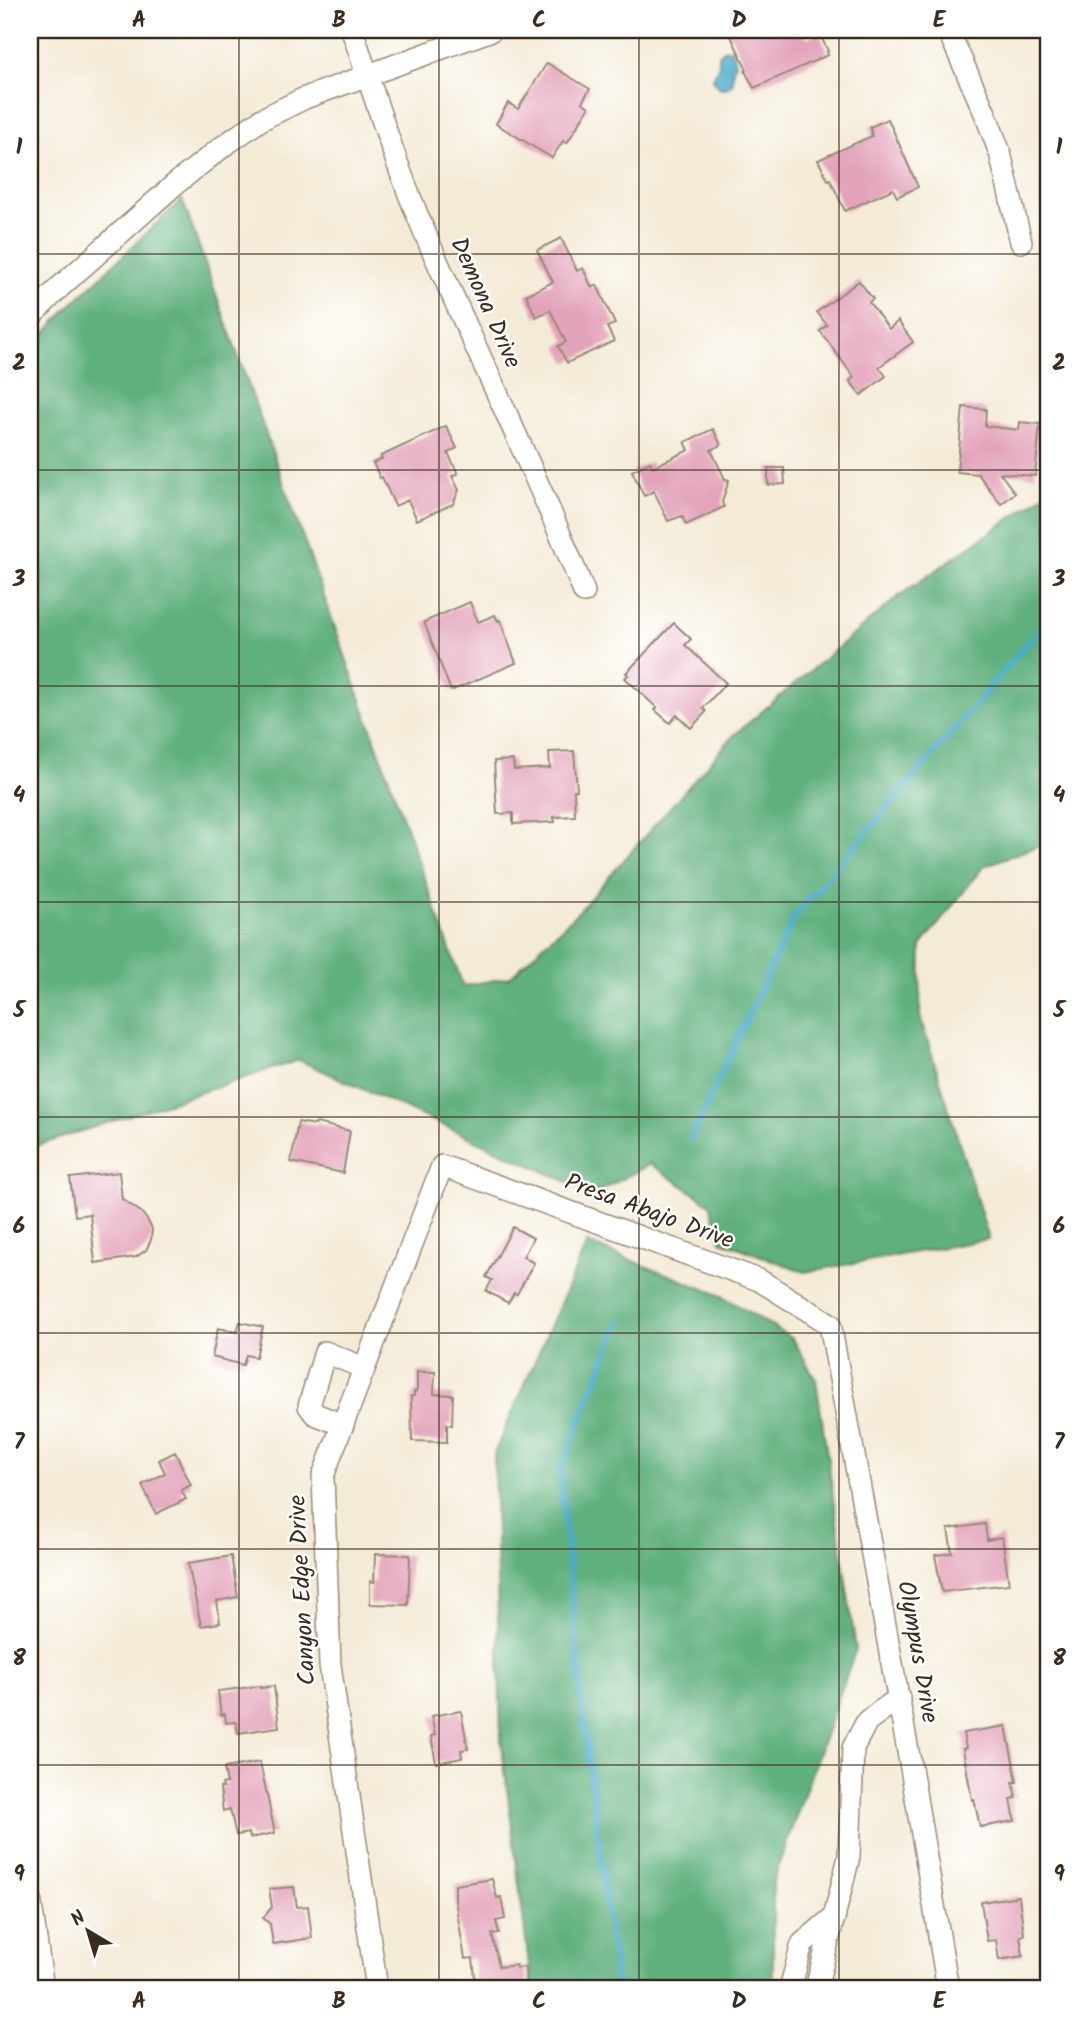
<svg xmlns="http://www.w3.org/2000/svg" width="1078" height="2019" font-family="Kalam,sans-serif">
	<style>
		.forest { fill: #60b07d; stroke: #4e6d4e; stroke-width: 2 }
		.water { fill: #4babca; stroke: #436a74; stroke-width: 2 }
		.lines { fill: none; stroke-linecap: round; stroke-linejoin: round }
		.stream { stroke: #4babca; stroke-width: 6 }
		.building { fill: #e3a3ba }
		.minor-casing { stroke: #988a7a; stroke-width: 24 }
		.minor { stroke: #fff; stroke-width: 21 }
		.grid { fill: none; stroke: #3b2a1e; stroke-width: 2; stroke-opacity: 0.55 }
		.labels { text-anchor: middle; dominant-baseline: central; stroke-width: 5; stroke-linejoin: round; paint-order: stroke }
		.street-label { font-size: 24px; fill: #3b2a1e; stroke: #fff }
		.neatline { fill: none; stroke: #3b2a1e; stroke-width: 2.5 }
		.grid-label { font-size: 23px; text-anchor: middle; font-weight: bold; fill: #3b2a1e }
	</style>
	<rect width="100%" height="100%" fill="#fff"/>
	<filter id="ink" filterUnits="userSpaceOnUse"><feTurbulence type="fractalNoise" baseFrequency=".0143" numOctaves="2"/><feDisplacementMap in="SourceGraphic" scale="14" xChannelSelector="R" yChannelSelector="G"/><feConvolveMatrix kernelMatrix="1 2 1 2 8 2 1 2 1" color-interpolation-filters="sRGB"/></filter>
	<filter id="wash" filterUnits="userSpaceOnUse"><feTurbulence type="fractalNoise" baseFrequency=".00686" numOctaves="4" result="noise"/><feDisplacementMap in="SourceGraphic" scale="28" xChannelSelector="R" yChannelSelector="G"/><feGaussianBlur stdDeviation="1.57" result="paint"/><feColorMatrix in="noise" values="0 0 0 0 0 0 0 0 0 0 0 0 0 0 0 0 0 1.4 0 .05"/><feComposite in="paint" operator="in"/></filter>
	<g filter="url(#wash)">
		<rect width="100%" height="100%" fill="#f4ebd6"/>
		<g class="forest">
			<path d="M182,199L463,986L510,977L580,910L733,736L899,596L1048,492V842L984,866L921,946L920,1016L989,1239L805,1272L721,1241L710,1204L650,1164L594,1194L299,1060L30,1148V350L69,307Z"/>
			<path d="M587,1243L722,1296L793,1339L816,1380L856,1649L773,1881V1989H532L501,1739L494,1454Z"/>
		</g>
		<path class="water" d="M725,49H731L736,61L733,69V82C729,88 725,89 718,87L713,79L719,64V55Z"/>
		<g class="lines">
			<g class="stream">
				<path d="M690,1140L795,916L1048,619"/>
				<path d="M617,1989L583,1714L560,1472L620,1320"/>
			</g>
		</g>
		<g id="blocks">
			<g class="building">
				<path d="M728,30H803L807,38L819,33L828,51L827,52L828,55L754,88L745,71L747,70Z"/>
				<path d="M547,63L590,89L582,102L589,107L567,143L563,141L552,158L496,124L508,103L518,109Z"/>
				<path d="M888,119L918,187L897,197L893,189L845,211L830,179L828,180L818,160L872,136L870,127Z"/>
				<path d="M561,238L577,271L583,268L592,288L597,285L615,324L607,327L614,341L567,363L558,346L566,342L550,310L536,317L526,295L553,282L537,250Z"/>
				<path d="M859,281L873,299L869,302L889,329L898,321L913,342L879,367L886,376L861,395L850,381L854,377L820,331L827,325L817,312Z"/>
				<path d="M963,407L986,409L985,426L1019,430L1020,422L1040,424L1035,476L1000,473L1015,493L1001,504L978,474L957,472Z"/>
				<path d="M446,426L457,448L448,453L458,474L452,476L459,490L453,504L417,520L408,500L395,506L382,477L380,478L373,463L382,459L381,456Z"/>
				<path d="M713,429L721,445L711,450L725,479L729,480L722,502L724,507L686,525L682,516L668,521L654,491L644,496L632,471L650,462L653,467L689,450L685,442Z"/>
				<path d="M768,468H784L785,484L768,485Z"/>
				<path d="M470,602L478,622L495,615L498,621L500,620L516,663L451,691L424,622Z"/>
				<path d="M674,623L691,639L685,645L726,683L703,708L706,712L691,728L677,715L670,723L655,710L657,708L625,678L628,675L626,673Z"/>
				<path d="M574,751L577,790H574L575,816L554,817L555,822L513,824V813L497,814L494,761L513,760L514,770L550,768L549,752Z"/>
				<path d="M298,1122L315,1125L317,1123L350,1131L343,1173L291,1162Z"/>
				<path d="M119,1172L122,1199L141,1212L148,1221L152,1229L151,1240L146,1250L136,1257L95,1263L90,1214L75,1216L70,1178Z"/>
				<path d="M513,1227L533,1238L523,1257L534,1263L517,1294L514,1293L508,1303L486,1291L492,1280L486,1277Z"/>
				<path d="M240,1322L263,1327L256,1357L246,1355L243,1365L212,1357L218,1328L237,1332Z"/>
				<path d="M417,1372H435L434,1394L453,1395L452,1425L447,1424V1442L412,1441L411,1396H414V1392L417,1391Z"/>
				<path d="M175,1452L191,1485L181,1490L186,1499L156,1514L142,1485L165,1473L159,1460Z"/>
				<path d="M985,1524L987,1540L1002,1537L1009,1584L942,1592L935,1555L952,1553L948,1529Z"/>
				<path d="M375,1554L410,1555L408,1605L370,1604V1581L374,1582Z"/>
				<path d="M231,1556L238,1597L217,1601L220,1623L201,1626L188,1563Z"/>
				<path d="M260,1686V1688L274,1686L279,1727L238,1733L236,1722L226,1723L225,1714L221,1715L218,1691Z"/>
				<path d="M461,1711L468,1749L461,1750L462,1758L436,1763L431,1736L435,1735L431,1716Z"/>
				<path d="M1006,1726L1017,1782H1013L1016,1798L1011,1799L1015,1821L980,1827L974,1799L972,1800L963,1749L966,1748L963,1733Z"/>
				<path d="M260,1762L275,1833L250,1838L249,1833L236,1835L230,1809L223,1811L220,1788H223L222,1784L227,1783L224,1768Z"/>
				<path d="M492,1879L497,1898L501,1897L505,1919L496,1921L499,1933L492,1934L499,1967L516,1965V1968L525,1967L527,1987L476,1989L473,1958L465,1959L455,1900V1885Z"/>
				<path d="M294,1887L297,1907L308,1906L312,1938L273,1944L270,1924L263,1918L272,1907L269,1889Z"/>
				<path d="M1019,1896L1024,1935L1020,1936L1023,1956L999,1960L996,1940L987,1941L981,1902Z"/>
			</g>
		</g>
	</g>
	<g filter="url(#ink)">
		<use href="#blocks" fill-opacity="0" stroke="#988a7a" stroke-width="2"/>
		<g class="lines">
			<defs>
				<g id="minor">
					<path d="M352,30C375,97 396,166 424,231C476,352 535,469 584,592"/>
					<path d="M948,30L985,113L1000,153L1021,242"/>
					<path d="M30,317L60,287L174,185L222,147L262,119L305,98L492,30"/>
					<path d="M343,1425L315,1414L309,1406L325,1352L364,1368"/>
					<path d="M30,1897L43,1989"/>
					<path d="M377,1989L330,1665L323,1476L442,1166L759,1280L830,1324L910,1762L948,1989"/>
					<path d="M790,1989L802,1944L835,1916"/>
					<path d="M816,1989L849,1857L853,1748L867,1721L899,1698"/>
				</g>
			</defs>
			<use href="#minor" class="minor-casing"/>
			<use href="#minor" class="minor"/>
		</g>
	</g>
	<path class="grid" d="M239,30V1989M439,30V1989M639,30V1989M839,30V1989M30,254H1048M30,470H1048M30,686H1048M30,902H1048M30,1117H1048M30,1333H1048M30,1549H1048M30,1765H1048"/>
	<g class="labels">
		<g class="street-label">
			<text transform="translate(485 303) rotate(66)">Demona Drive</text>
			<text transform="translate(649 1212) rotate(20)">Presa Abajo Drive</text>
			<text transform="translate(303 1590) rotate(-93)">Canyon Edge Drive</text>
			<text transform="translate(917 1652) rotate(80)">Olympus Drive</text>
		</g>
	</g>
	<rect width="1078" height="2019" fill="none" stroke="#fff" stroke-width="77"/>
	<g transform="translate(88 1931) rotate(322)" stroke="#ffffff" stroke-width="5" paint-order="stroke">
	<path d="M0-5L12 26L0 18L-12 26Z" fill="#3b2a1e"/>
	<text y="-10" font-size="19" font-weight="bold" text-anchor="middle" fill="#3b2a1e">N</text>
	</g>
	<rect x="38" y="38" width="1002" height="1942" class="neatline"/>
	<g class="grid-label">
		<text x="139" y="27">A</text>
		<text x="339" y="27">B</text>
		<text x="539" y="27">C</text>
		<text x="739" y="27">D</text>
		<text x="939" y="27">E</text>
		<text x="19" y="154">1</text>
		<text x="1059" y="154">1</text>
		<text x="19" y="370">2</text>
		<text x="1059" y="370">2</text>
		<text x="19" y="586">3</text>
		<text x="1059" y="586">3</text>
		<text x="19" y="802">4</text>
		<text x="1059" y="802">4</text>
		<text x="19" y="1017">5</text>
		<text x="1059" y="1017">5</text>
		<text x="19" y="1233">6</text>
		<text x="1059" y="1233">6</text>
		<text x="19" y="1449">7</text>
		<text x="1059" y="1449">7</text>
		<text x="19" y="1665">8</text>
		<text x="1059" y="1665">8</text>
		<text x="19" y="1881">9</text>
		<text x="1059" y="1881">9</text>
		<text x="139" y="2008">A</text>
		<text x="339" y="2008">B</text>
		<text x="539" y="2008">C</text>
		<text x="739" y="2008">D</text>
		<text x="939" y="2008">E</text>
	</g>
</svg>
